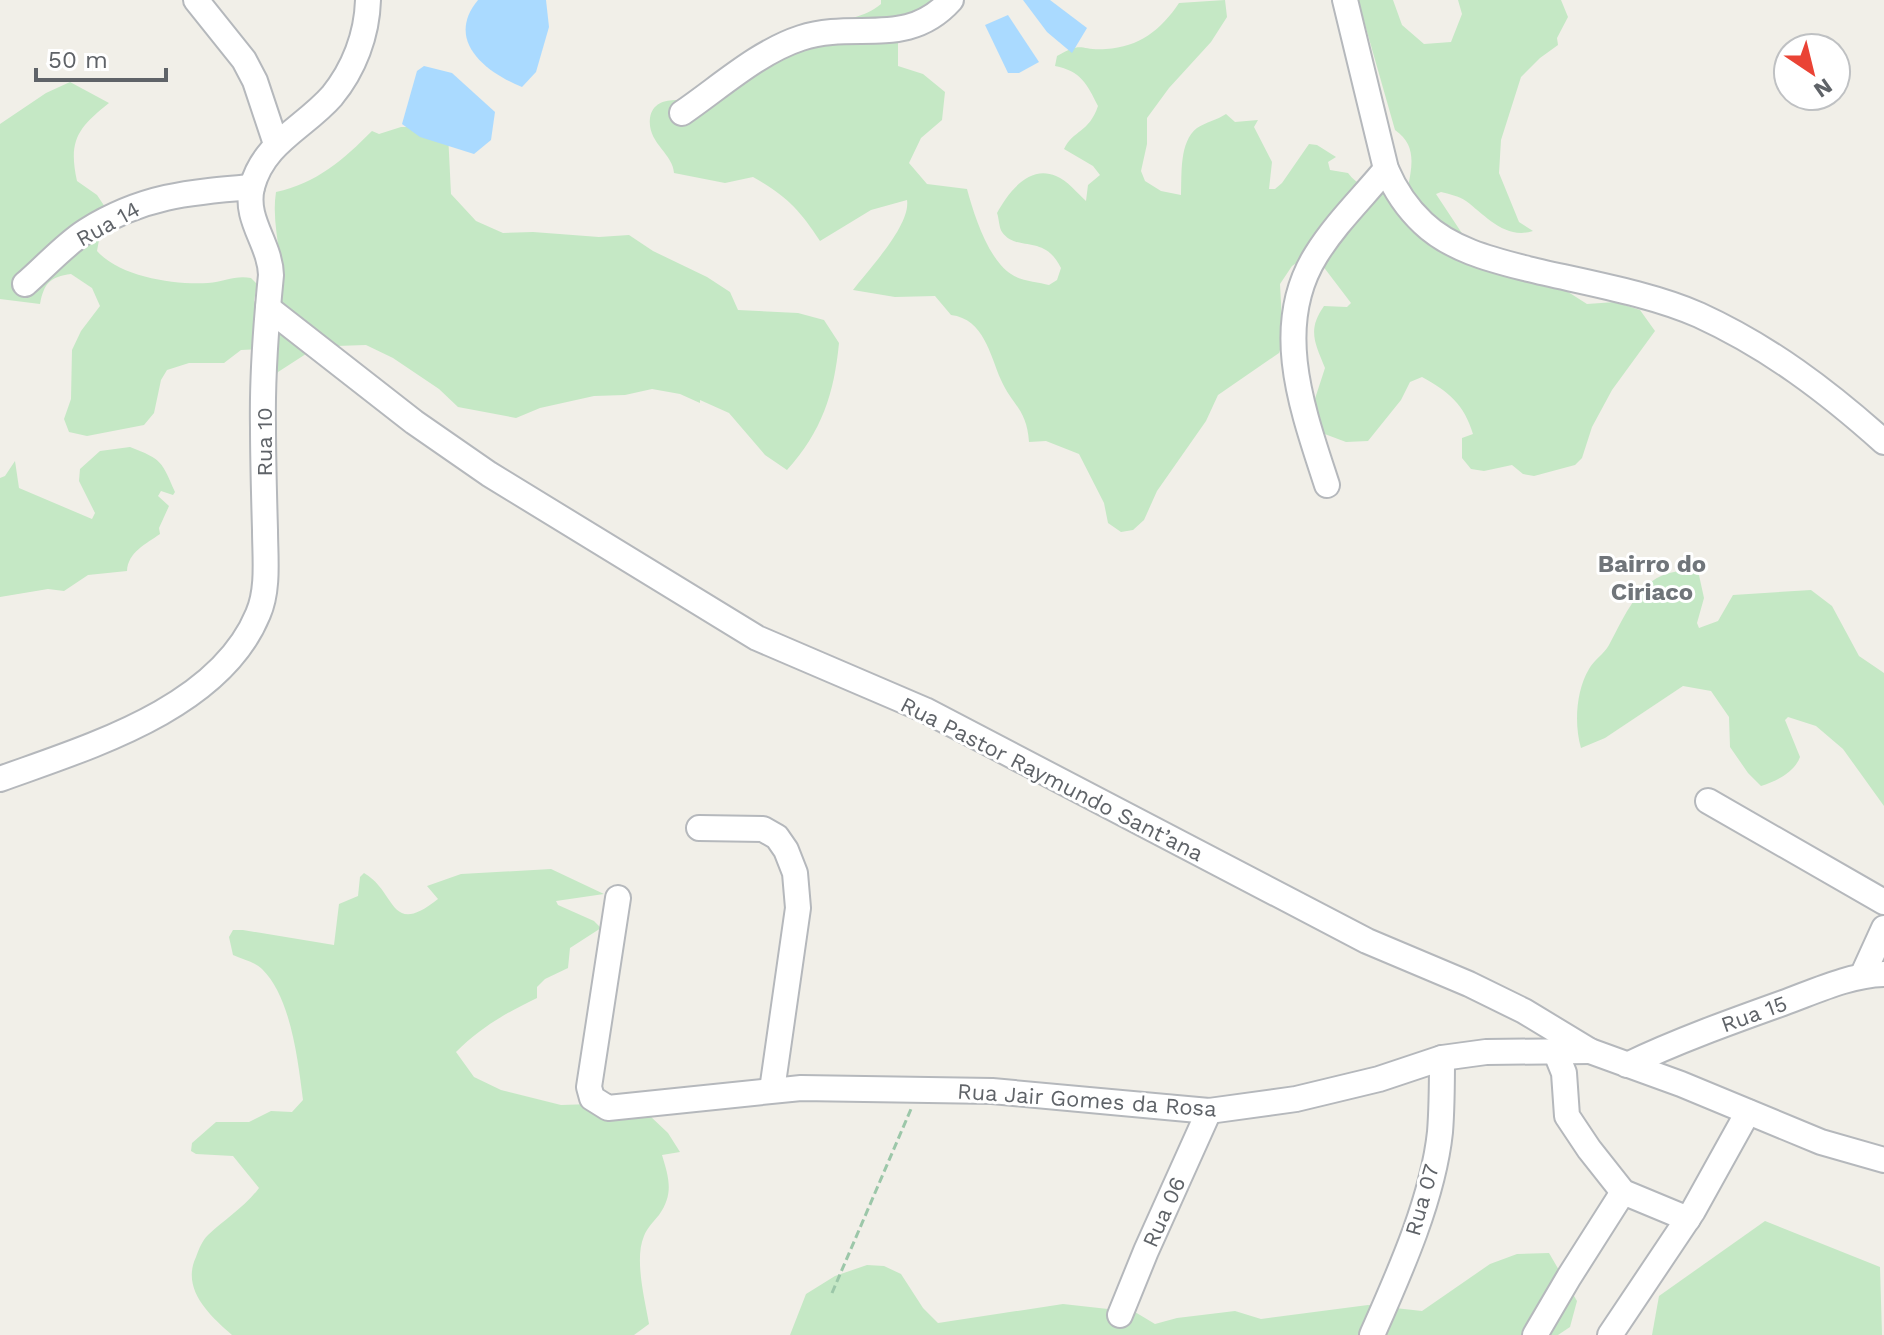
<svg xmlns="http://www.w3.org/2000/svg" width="1884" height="1335" font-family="'Work Sans',sans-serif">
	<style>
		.green { fill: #c5e8c5 }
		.water { fill: #aadaff }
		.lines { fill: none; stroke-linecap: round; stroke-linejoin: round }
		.minor-casing { stroke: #b5b8bc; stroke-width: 28 }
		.path { stroke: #9cc7a9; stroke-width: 3; stroke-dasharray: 8 4; stroke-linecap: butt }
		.minor { stroke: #fff; stroke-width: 24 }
		.labels { text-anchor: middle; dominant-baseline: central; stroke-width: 6; stroke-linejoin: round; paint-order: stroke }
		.street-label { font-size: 22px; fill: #5f6368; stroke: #fff }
		.neighbourhood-label { font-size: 24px; font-weight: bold; fill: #70757a; stroke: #fff }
	</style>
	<rect width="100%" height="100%" fill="#f1efe8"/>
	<g class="green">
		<path d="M881,0H940L898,37V66L923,74L945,92L942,120L921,138L909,163L927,184L967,189C974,215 988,259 1011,274C1020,281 1038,282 1049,285L1057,280L1061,268C1044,233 1017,253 1002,232C999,228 999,218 997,213C1008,193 1029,164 1056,176C1067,180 1077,193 1086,201L1088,185L1100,175L1093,166L1064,149C1073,130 1089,133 1098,106C1087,84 1081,71 1055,66L1057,56C1084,40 1079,51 1106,49C1139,47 1161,30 1179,3L1225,0L1227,17L1211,42L1169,88L1147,118V144L1141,171L1145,181L1161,191L1181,195C1182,174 1179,142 1197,128C1206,122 1217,120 1226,114L1235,122L1258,120L1254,127L1272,162L1269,189H1275L1282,183L1309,144L1317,145L1336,157L1328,162L1330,170L1348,173C1362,193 1386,189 1408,187C1412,166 1417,145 1395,130L1358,0H1393L1402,25L1424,44L1451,42L1462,14L1458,0H1561L1568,17L1557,38L1558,45L1540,58L1521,77L1501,140L1499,173L1519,222L1533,231C1505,240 1485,215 1466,201C1459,196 1449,194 1441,192L1436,194L1469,244L1543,271L1565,290L1587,304L1615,302L1640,310L1655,331L1612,390L1592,427L1582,458L1575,465L1534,476L1523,474L1512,465L1484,471L1471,469L1462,458V438L1473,434C1464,404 1449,392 1422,377L1410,382L1401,400L1368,441L1346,442L1314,430L1310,414L1325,368C1315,343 1307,330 1324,306L1347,307L1351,303L1316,257L1310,254L1292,266L1280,284L1283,340L1279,353L1218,395L1206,421L1157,491L1144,520L1133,530L1121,532L1108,523L1104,503L1079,454L1046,441L1029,442C1027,409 1012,405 1001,380C990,355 984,319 951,315L935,296L895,297L853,290C869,269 911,225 907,200L871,210L820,241C799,209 786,196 753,177L725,183L674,173C673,153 647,143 650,118C653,98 675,99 690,101C742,107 731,83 764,59C782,47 805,36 824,27C844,19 864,18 881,4Z"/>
		<path d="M70,82L109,103C78,128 68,140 77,181L97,195L105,207L97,251C120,277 174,285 208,283C224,282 235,275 251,278L257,284L254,301L267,311L279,305C288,267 270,230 276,192C317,183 343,160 372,131L379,134L401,127H444L448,133L451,194L476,221L503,233L533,232L599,237L629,235L653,251L707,277L730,292L738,310L798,313L824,320L839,343C834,394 822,431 787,470L765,455L729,413L700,400V403L680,394L652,389L625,395L594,396L540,408L516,418L458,407L439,389L393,358L366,345L336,346L309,352L278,372L273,381L259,349L241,350L224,363H189L167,370L161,380L154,413L144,425L87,436L69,432L64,419L71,399L72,350L81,331L100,306L92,288L71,274C50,277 44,283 40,304L0,299V124L46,93Z"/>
		<path d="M130,447C162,459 162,462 175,492L173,495L161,491L158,496L169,506L159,528L160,534C146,544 128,552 127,571L88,575L64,591L48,589L0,597V478L5,476L15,461L19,488L92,519L95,513L79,481L80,469L100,451Z"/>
		<path d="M1697,566L1704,598L1697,623L1699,628L1718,621L1733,595L1811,590L1832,606L1859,656L1884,673V806L1843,749L1816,726L1788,717L1785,720L1800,757C1794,773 1776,781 1761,786L1748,773L1730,747L1729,717L1711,691L1683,686L1605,738L1581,748C1574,724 1576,691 1589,669C1594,660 1604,654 1609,645C1621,623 1636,587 1661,576C1672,571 1685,571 1697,566Z"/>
		<path d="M551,869L604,894L556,901L558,905L594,921L601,928L570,948L568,968L545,979L537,987V998C506,1013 481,1027 456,1052L474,1077L501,1090L561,1105L592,1104L649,1115L668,1133L680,1152L662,1155C669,1178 674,1194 659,1215C654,1221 647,1228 644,1236C634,1259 645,1300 649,1324L634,1335H232C209,1315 181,1289 196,1257C199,1249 202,1241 208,1235C225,1219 245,1207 259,1188L233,1156L196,1154L191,1151L192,1143L216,1122H249L271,1111L292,1112L303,1100C298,1061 291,997 262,969C255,962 242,959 233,955L229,937L233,930H243L334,945L339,904L358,896L360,877L364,873C397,892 389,938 438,899L427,886L461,874Z"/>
		<path d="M1765,1221L1880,1267L1882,1335H1652L1659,1296Z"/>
		<path d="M1549,1253L1577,1301L1570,1327L1558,1335H790L806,1294L835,1276L867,1265L884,1266L901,1274L923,1308L938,1323L1063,1304L1135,1312L1155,1324L1177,1318L1235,1311L1261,1319L1368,1305L1422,1311L1490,1264L1517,1254Z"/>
	</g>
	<g class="water">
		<path d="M478,0H546L549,27L536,72L522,87C487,73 444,41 478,0Z"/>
		<path d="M1023,0H1050L1087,28L1072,53L1047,32Z"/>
		<path d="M1008,15L1039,62L1019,73H1008L985,25Z"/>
		<path d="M424,66L452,73L495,112L491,140L474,154L420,137L402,124L417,71Z"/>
	</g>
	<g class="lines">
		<defs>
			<g id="minor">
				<path d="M196,0L244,60L255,81L276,144"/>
				<path d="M1345,0L1386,169C1395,190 1406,207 1423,223C1451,250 1493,260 1528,269C1582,282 1649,293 1699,315C1769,347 1827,391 1884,442"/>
				<path d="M682,113C720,87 758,52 801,38C856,20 907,49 951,0"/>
				<path d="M25,284C45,267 64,245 86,231C142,196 189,192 252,187"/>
				<path d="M268,308L414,422L489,474L757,638L925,710L1367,941L1469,984L1524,1011L1590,1051L1681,1084L1821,1142L1884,1160"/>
				<path d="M1327,485C1303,411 1271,327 1316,255C1335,224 1363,197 1386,169"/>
				<path d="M0,779C88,747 219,709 258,614C269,589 265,556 265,530C264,495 263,461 263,427C262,376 266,325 271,275C270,243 244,220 252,187C264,142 304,128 332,96C354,69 367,35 368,0"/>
				<path d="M1708,801L1884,902"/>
				<path d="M699,828L763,829L777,837L786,850L795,873L798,908L772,1090"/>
				<path d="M618,898L589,1087L592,1098L608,1108L801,1088L992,1091L1209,1111L1296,1099L1379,1079L1442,1058L1486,1052L1590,1051"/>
				<path d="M1863,974L1884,928"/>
				<path d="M1556,1053L1564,1073L1567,1116L1589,1149L1623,1192L1688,1219"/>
				<path d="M1627,1065C1677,1041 1730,1022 1783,1003C1816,991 1849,975 1884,974"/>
				<path d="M1120,1315L1146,1251L1209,1111"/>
				<path d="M1372,1335C1399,1274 1433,1199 1440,1132C1442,1107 1442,1082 1442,1058"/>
				<path d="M1535,1335L1569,1277L1623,1192"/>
				<path d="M1610,1335L1693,1211L1748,1112"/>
			</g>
		</defs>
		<use href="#minor" class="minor-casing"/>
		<path class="path" d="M832,1293L911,1109"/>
		<use href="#minor" class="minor"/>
	</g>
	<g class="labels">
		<g class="street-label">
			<text transform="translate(108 224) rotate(-29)">Rua 14</text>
			<text transform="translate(264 442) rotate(-90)">Rua 10</text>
			<text transform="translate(1052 779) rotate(27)">Rua Pastor Raymundo Sant’ana</text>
			<text transform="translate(1754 1014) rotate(-20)">Rua 15</text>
			<text transform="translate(1087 1100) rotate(4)">Rua Jair Gomes da Rosa</text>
			<text transform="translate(1422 1200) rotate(-74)">Rua 07</text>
			<text transform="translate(1164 1212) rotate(-66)">Rua 06</text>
		</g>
		<g class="neighbourhood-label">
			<text x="1652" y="564">Bairro do<tspan x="1652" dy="28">Ciriaco</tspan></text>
		</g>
	</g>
	<g transform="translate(1812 72) rotate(145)"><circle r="38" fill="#ffffff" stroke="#bfc1c3" stroke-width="2"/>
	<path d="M0-6L14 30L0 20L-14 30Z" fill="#ea4335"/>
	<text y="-12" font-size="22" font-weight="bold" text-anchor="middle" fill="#5f6368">N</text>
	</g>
	<path d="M36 68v12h130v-12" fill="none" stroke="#5f6368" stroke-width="4"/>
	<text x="48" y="68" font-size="24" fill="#5f6368" stroke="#ffffff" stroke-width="6" paint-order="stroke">50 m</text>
</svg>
